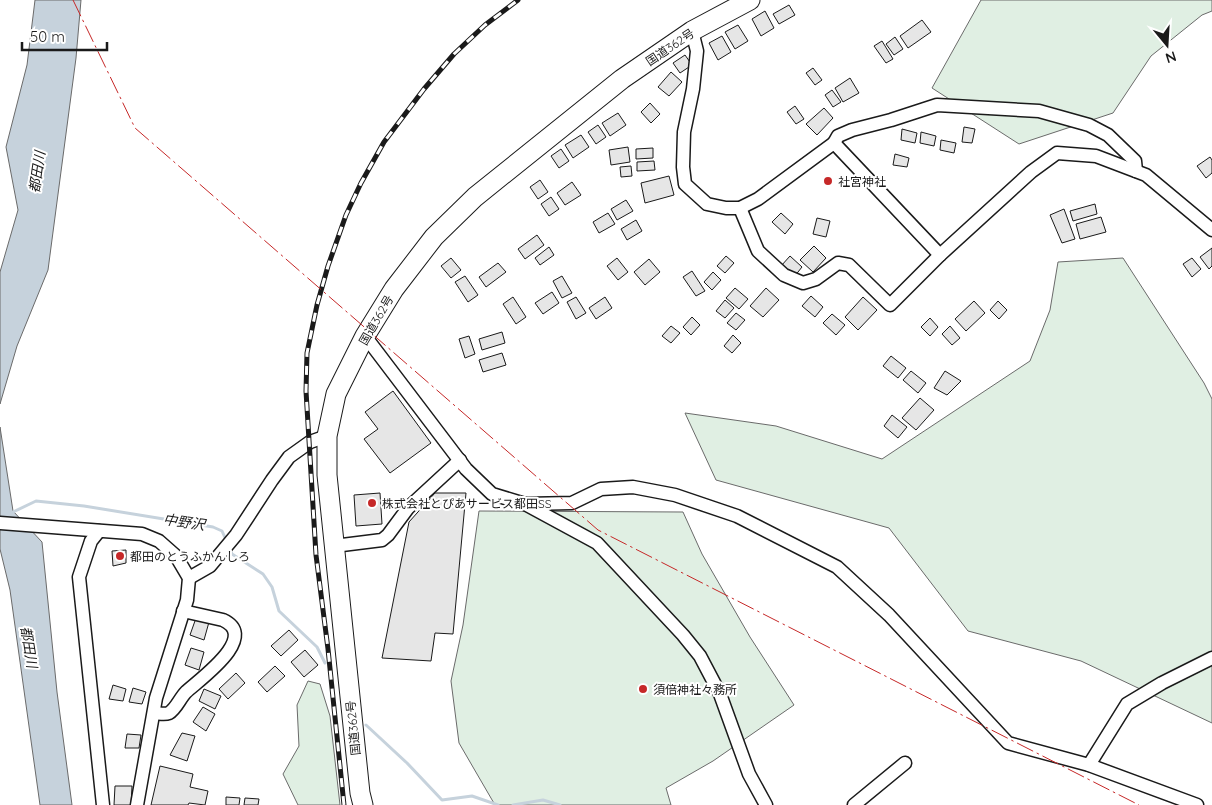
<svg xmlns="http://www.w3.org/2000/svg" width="1212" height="805" font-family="Quicksand,'Noto Sans JP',sans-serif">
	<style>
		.green { fill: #e0efe3; stroke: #6a6a6a }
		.water { fill: #c6d2dc; stroke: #6a6a6a }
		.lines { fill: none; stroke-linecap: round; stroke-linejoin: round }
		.stream { stroke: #c6d2dc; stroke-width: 3 }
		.building { fill: #e6e6e6; stroke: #1a1a1a }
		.minor-casing { stroke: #1a1a1a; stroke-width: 15 }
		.highway-casing { stroke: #1a1a1a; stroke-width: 21 }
		.minor { stroke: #fff; stroke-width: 12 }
		.highway { stroke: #fff; stroke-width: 19 }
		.rail-casing { stroke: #1a1a1a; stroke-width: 5 }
		.rail { stroke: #fff; stroke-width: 3; stroke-dasharray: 9; stroke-linecap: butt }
		.power { stroke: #c62828; stroke-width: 1; stroke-dasharray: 18 4 2.5 4; stroke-linecap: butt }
		.poi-dot { fill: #c62828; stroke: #fff; stroke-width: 2 }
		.labels { text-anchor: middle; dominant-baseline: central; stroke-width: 4; stroke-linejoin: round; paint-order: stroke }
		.street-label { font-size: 12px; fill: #1a1a1a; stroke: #fff }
		.poi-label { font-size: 12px; fill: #1a1a1a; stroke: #fff; text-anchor: start }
		.water-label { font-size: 14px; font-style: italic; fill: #1a1a1a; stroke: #fff }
	</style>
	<rect width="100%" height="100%" fill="#fff"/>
	<g class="green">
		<path d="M981,0H1212V11L1202,15L1151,56L1113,113L1019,144L932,88Z"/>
		<path d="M1123,258L1204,383L1212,399V723L1081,661L968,631L889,528L716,480L685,413L776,426L882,459L1030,361L1050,310L1058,262Z"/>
		<path d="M479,511L683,512L702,554L750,637L794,705L713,761L666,788L671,805H495L459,743L451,681L463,625Z"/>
		<path d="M308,681L320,684L330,716L340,805H298L283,774L299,746L297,705Z"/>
	</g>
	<g class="water">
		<path d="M35,0H81L76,58L48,270L17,346L0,404V272L18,210L6,147L27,65Z"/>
		<path d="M0,427L13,511L42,542L57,692L72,805H40L10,590L0,549Z"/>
	</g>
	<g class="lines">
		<g class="stream">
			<path d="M11,513L36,501L84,506L213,527L222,531L227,542"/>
			<path d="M229,548L232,554L263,574L272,587L279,611L317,647L325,663"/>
			<path d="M366,725L407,763L442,800L472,796L498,805"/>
			<path d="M513,805L543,800L560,805"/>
		</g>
	</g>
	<g class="building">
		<path d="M789,5L795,15L779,24L773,14Z"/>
		<path d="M765,11L774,28L761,36L752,19Z"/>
		<path d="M922,20L931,32L908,48L900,36Z"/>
		<path d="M738,25L748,41L735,49L725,32Z"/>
		<path d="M722,36L731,52L718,60L709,43Z"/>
		<path d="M895,37L903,49L894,55L886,44Z"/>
		<path d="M882,41L893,59L886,63L874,46Z"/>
		<path d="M685,55L692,65L680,73L673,63Z"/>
		<path d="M813,68L822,80L815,85L806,73Z"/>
		<path d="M671,72L682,82L669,96L658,87Z"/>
		<path d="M850,78L859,93L843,102L835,88Z"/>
		<path d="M832,90L841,102L833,107L825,95Z"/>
		<path d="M650,103L660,114L651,123L641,112Z"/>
		<path d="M795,106L804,119L796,124L787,112Z"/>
		<path d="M824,108L833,118L817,135L806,124Z"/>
		<path d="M618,113L626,125L610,136L602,123Z"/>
		<path d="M598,125L606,137L596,144L588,132Z"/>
		<path d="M964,127L975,129L972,143L962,142Z"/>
		<path d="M902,129L917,133L915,143L901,140Z"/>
		<path d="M921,132L936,136L934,146L920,143Z"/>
		<path d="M581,135L589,147L573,158L565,145Z"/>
		<path d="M941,140L956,143L954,153L940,150Z"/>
		<path d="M628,147L630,162L611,165L609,150Z"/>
		<path d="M653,148V158L636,159V149Z"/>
		<path d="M561,149L569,161L559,168L551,156Z"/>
		<path d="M895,154L909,158L907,167L893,165Z"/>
		<path d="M1210,157L1212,160V173L1206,178L1197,166Z"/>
		<path d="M654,161L655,170L637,171V162Z"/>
		<path d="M631,166L632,176L621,177L620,167Z"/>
		<path d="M669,176L674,195L645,203L641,183Z"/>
		<path d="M540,180L548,192L538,199L530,187Z"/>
		<path d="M572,182L581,195L565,205L557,193Z"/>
		<path d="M551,197L559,209L549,216L541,204Z"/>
		<path d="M626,200L633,211L617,220L611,209Z"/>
		<path d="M1095,204L1097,214L1073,221L1070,211Z"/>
		<path d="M1064,209L1075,239L1062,243L1050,215Z"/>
		<path d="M608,213L615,224L599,233L593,222Z"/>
		<path d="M781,213L793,224L785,234L772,222Z"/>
		<path d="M1101,217L1106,232L1080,239L1076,224Z"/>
		<path d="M817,218L830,221L826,237L813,234Z"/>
		<path d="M636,220L642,231L627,240L621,229Z"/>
		<path d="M537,235L544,245L525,259L518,249Z"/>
		<path d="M814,246L826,258L813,272L800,260Z"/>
		<path d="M549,247L554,255L540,265L535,258Z"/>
		<path d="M1212,248V266L1209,269L1200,257Z"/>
		<path d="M726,256L734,263L725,273L717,266Z"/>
		<path d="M790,256L802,267L794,277L781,266Z"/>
		<path d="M451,258L461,270L451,278L441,266Z"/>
		<path d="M617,258L628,272L618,280L607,266Z"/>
		<path d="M1192,258L1201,269L1192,277L1183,264Z"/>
		<path d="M649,259L660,272L645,285L634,272Z"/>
		<path d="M498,263L506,272L486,287L479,277Z"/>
		<path d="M692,271L705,291L696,296L683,277Z"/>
		<path d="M713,272L721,280L712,290L704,282Z"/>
		<path d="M465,276L478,295L468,302L455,282Z"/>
		<path d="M562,276L572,293L562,298L553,281Z"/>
		<path d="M735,288L748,299L739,309L726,298Z"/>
		<path d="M766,288L779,300L763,317L750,306Z"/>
		<path d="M552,292L559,303L543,314L535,303Z"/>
		<path d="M811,296L823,307L815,317L802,306Z"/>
		<path d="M513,297L526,317L516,324L503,304Z"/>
		<path d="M576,297L586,313L576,319L567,302Z"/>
		<path d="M605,297L612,308L596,319L589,308Z"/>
		<path d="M863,297L877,310L858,330L845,317Z"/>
		<path d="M725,300L734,308L725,318L716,311Z"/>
		<path d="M974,301L985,313L966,331L955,319Z"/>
		<path d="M998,301L1007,310L999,319L990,310Z"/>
		<path d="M736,313L745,320L736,330L727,323Z"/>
		<path d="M832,314L845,325L836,335L823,323Z"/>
		<path d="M692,317L700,325L691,335L683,327Z"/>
		<path d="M930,318L938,327L930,336L921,327Z"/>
		<path d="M671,326L680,333L671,343L662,336Z"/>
		<path d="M950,326L960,338L952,345L942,334Z"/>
		<path d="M502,332L505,343L482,350L479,339Z"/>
		<path d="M733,335L741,343L732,353L724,346Z"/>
		<path d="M469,336L475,354L465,358L459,339Z"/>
		<path d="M502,353L506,365L483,372L479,360Z"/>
		<path d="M891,356L906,368L898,378L883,366Z"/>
		<path d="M911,371L926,383L918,393L903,380Z"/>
		<path d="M945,371L961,381L947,395L934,388Z"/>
		<path d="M393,391L431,443L390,473L364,439L378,429L365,412Z"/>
		<path d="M920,398L934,410L916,430L902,418Z"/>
		<path d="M892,415L907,427L898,438L884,426Z"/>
		<path d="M380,493L382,524L356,526L354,495Z"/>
		<path d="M435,493H466L453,634L435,633L431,661L382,658L409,522Z"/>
		<path d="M126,550V563L113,566L112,551Z"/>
		<path d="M196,618L209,622L204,640L190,635Z"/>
		<path d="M289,630L298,640L281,656L271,646Z"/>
		<path d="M191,648L204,652L199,670L185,665Z"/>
		<path d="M305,650L318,665L304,677L291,662Z"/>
		<path d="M275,666L285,676L267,692L258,682Z"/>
		<path d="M236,673L245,683L228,699L219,689Z"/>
		<path d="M113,685L126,689L123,701L109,699Z"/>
		<path d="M133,688L146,692L142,704L129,702Z"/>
		<path d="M204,689L221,696L215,709L199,701Z"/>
		<path d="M203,707L215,714L206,731L193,722Z"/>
		<path d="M182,733L195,736L187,761L170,755Z"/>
		<path d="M127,734L141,735L139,748H125Z"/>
		<path d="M160,766L193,774L190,787L208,791L205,805L189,803L188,805H151Z"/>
		<path d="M115,786H132L131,805H114Z"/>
		<path d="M226,797L240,798L239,805H226Z"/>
		<path d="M245,798L259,799L258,805H244Z"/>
	</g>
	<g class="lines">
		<defs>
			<g id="minor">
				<path d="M692,31L697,51L693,89L684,132L683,167L685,184L707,204L726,208H740L758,199L834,143L940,255L1031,172L1057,153L1096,156L1146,175L1212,230"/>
				<path d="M834,143L838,136L852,130L891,120L937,105L1039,111L1089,125L1108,135L1135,161L1136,171"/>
				<path d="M740,208L758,251L784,275L803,283L816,279L838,263L849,265L890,305L940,255"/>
				<path d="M365,336L466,469L492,494L525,504L597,543L683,635L700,656L720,694L749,774L766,805"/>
				<path d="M525,504L572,503L601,489L633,487L675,495L737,516L837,567L889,615L1008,743L1089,765L1197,805"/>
				<path d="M0,523L142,534L159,541L176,556L189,578L187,600L156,698L137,805"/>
				<path d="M99,531L91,541L79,577L103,805"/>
				<path d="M334,546L382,540L388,535L408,508L460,460"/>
				<path d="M189,578L210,566L236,535L272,480L289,457L310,442L327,436"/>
				<path d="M154,713C159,713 164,715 169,713C176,709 180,698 186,692C200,679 260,637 223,620L183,611"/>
				<path d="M1089,765L1127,704L1162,683L1212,658"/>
				<path d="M854,805L905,763"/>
			</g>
			<path id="highway" d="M363,805L360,793L327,475V436L336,394L365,336L394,289L434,237L475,197L622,79L692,31L750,0"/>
		</defs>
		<use href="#minor" class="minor-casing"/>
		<use href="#highway" class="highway-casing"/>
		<use href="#minor" class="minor"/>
		<use href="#highway" class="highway"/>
		<defs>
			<path id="rail" d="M344,805L328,649L316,555L306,391L307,353L317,305L328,266L346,215L361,183L384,142L424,89L454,54L485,25L518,0"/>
		</defs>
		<use href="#rail" class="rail-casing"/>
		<use href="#rail" class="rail"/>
		<path class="power" d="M73,0L135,128L598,530L1139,805"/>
	</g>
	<g class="poi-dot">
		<circle cx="828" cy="181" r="5"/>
		<circle cx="372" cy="503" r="5"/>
		<circle cx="120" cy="556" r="5"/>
		<circle cx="643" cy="689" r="5"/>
	</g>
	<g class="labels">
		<g class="street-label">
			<text transform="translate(670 47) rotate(-34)">国道362号</text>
			<text transform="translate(376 320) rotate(-60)">国道362号</text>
			<text transform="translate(353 728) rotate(-96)">国道362号</text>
		</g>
		<g class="poi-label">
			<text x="838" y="181">社宮神社</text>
			<text x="382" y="503">株式会社とぴあサービス都田SS</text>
			<text x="130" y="556">都田のとうふかんしろ</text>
			<text x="653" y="689">須倍神社々務所</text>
		</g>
		<g class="water-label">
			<text transform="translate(37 172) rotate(-82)">都田川</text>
			<text transform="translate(184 522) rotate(8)">中野沢</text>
			<text transform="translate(29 647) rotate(81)">都田川</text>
		</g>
	</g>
	<g transform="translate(1167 45) rotate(162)" stroke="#ffffff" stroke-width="4" paint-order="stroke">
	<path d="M0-4L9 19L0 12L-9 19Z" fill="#1a1a1a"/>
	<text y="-8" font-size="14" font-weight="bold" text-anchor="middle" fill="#1a1a1a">N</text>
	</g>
	<path d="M22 42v8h85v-8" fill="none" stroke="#1a1a1a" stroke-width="2.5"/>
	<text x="30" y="42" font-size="15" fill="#1a1a1a" stroke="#ffffff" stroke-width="4" paint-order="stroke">50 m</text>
</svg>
